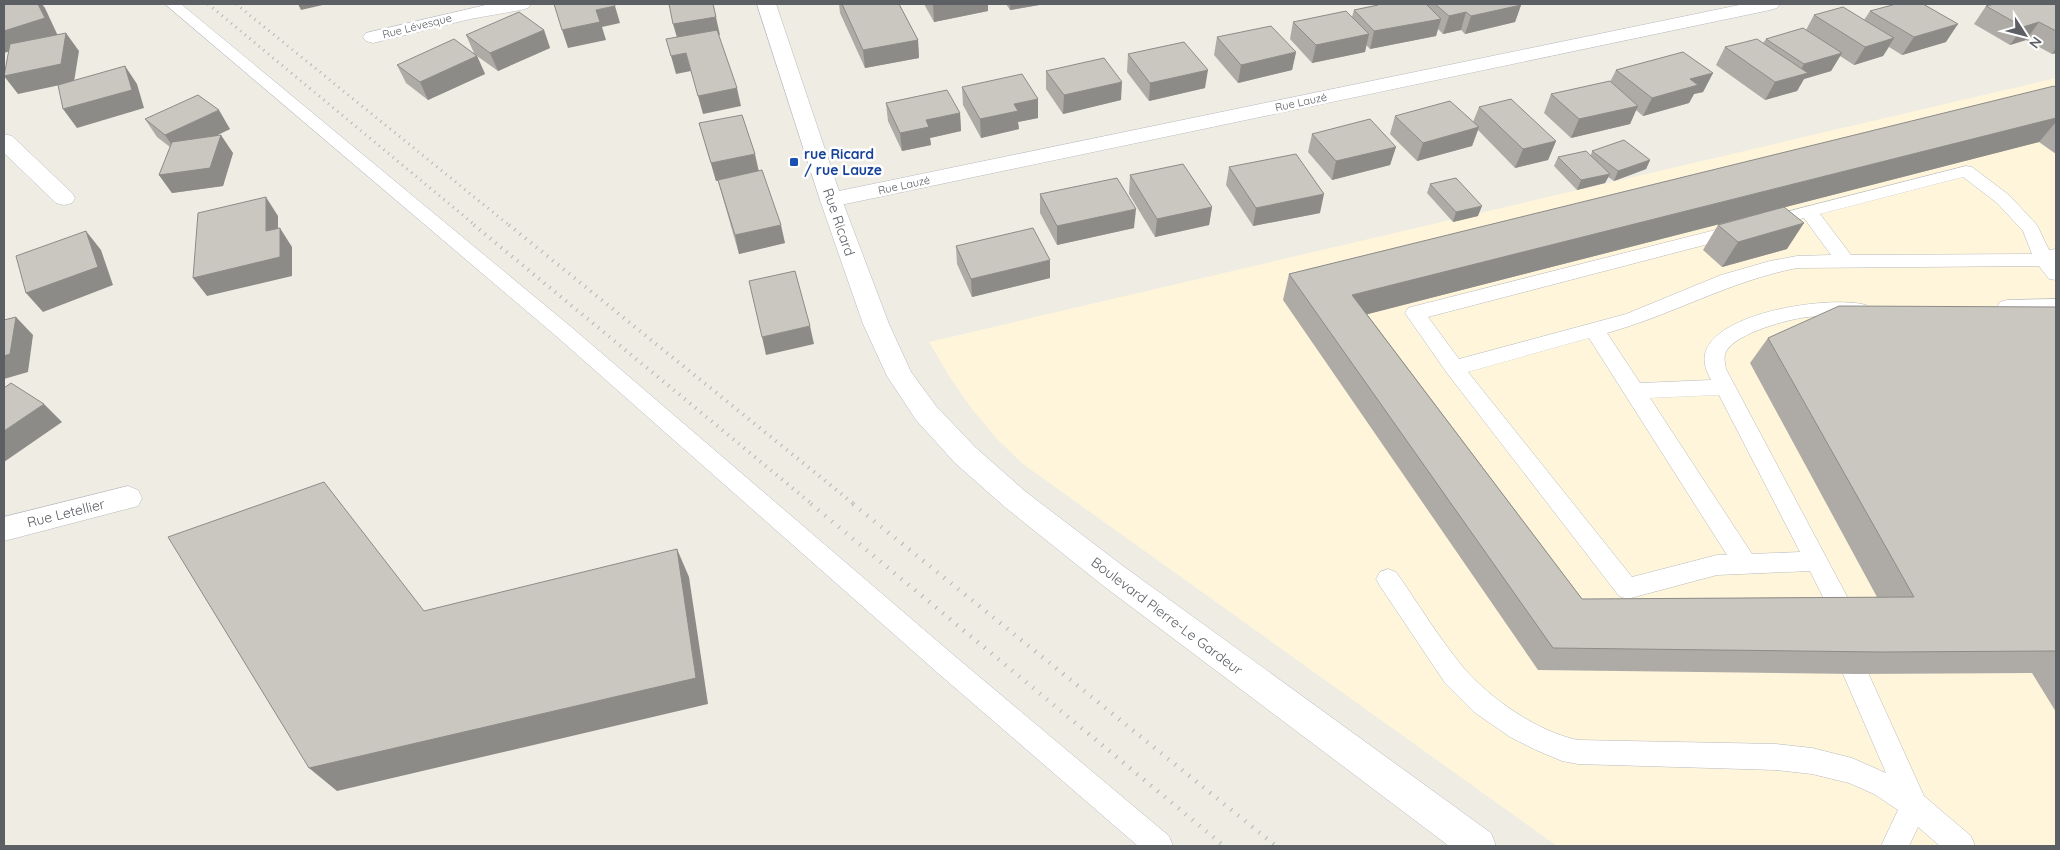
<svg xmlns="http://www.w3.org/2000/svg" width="2060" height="850" font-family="Quicksand,sans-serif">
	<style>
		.commercial { fill: #fef5da }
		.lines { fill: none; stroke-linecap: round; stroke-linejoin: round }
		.service-casing { stroke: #b7babe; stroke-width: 1 }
		.minor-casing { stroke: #b7babe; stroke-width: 1 }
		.tertiary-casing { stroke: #b7babe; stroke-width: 1 }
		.service { fill: #fff; fill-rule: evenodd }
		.minor { fill: #fff; fill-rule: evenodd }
		.tertiary { fill: #fff; fill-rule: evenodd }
		.rail-far2 { stroke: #b3b4b5; stroke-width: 3; stroke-dasharray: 1 5; stroke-linecap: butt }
		.rail-far1 { stroke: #b3b4b5; stroke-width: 4; stroke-dasharray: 1 6; stroke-linecap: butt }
		.rail { stroke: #b3b4b5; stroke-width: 4.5; stroke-dasharray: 1 8; stroke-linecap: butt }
		.wall { fill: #aeaba6 }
		.shaded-wall { fill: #8d8b87 }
		.building { fill: #cac7c1; stroke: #8d8b87 }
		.transit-dot { fill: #1a4fb4; stroke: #fff; stroke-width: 2 }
		.labels { text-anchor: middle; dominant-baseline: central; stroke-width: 5; stroke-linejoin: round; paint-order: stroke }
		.far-street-label { font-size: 11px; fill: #5c6065; stroke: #fff }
		.transit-label { font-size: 14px; font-weight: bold; fill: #164399; stroke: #fff; text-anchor: start }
		.street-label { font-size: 14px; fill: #5c6065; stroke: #fff }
	</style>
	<rect width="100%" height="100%" fill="#efece4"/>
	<path class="commercial" d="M2056,78V846H1557L1023,464L997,439L972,409L951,379L929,342Z"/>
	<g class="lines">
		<defs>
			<g id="service">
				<path d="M165,4H181L570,326L957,658L1169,836L1173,846H1138L939,674L556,336Z"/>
				<path d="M1966,166L1972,167L2009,195L2037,225L2049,250L2056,249V280L2049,279L2039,266L1797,268C1730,281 1672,315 1607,333L1640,383L1711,380C1707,372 1703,364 1705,354C1714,312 1831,295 1866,305L1869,310L1866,315L1859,317C1842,317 1825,315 1808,317C1788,319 1738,333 1727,350C1723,356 1725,363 1726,369L1859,619L1856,627L1847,630L1838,627L1810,571L1717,575L1627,599L1619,596L1447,373L1405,313L1408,308L1415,306L1739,224L1745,226L1748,230L1745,234L1739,236L1428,317L1459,359L1626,314L1721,275L1770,261L1797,256L1831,255L1804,218L1768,228L1762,226L1759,222L1762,218ZM1963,177L1997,203L2023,231L2032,254L1851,255L1820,214ZM1589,338L1727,555H1717L1632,577L1468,372ZM1719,395L1800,552L1752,554L1650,398Z"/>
				<path d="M2056,299V313L2007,314L2000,312L1997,307L2000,302L2007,300Z"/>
				<path d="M1388,569L1396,572C1418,603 1438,637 1463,667C1489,698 1538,732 1578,740L1776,744L1812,748L1852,758L1886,773L1843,674L1847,666L1856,663L1865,666L1924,796L1971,836L1975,846H1940L1918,827L1909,846H1881L1898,810L1874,794L1849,783L1812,774L1776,770L1578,764L1562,761L1536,750L1510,737L1474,712L1445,683L1380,586L1376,579L1380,572Z"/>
			</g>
			<g id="minor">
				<path d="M490,4H531L528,8L521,10L470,19L373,43L366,41L363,37L366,33Z"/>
				<path d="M757,4H776L839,191L1744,4H1780L1777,8L1770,10L831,207L823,205L820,200Z"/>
				<path d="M4,134L12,136L72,193L75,198L72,203L64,205L56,203L4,153Z"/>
				<path d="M128,486L138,490L142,498L138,506L4,541V517Z"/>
			</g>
			<path id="tertiary" d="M831,193L839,195L842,200L889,324L911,372L936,406L975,447L1026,492L1123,566L1491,833L1496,846H1449L1101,584L1006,508L955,463L916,420L887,376L863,324L820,200L823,195Z"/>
		</defs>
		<use href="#service" class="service-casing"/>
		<use href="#minor" class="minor-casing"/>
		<use href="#tertiary" class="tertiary-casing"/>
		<use href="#service" class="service"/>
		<use href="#minor" class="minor"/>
		<use href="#tertiary" class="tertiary"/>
		<g class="rail-far2">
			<path d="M208,4L476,226"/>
			<path d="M236,4L510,226"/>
		</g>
		<g class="rail-far1">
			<path d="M474,225L813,505"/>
			<path d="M509,225L855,505"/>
		</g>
		<g class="rail">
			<path d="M811,504L1224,846"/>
			<path d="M853,504L1276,846"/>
		</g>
	</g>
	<g class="wall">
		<path d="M839,4H899L918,40L919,58L865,68L840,13Z"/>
		<path d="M924,4H988V11L934,22Z"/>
		<path d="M1006,4H1045L1010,10Z"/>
		<path d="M1375,4H1520L1521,5L1515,22L1465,34L1461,30L1443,34L1438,29L1436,36L1370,49L1366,45L1365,52L1312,63L1290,39L1293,22L1352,17L1354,10L1375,6Z"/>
		<path d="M2056,4V53L2052,54L2026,40L2010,45L1974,24L1986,6Z"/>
		<path d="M1870,11L1946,42L1902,55L1889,47L1883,56L1854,65L1840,56L1831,71L1804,79L1797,91L1765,100L1716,65L1725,47L1763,43L1766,39L1806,30L1814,15L1864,20Z"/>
		<path d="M544,30L550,48L498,71L477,56L485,74L428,100L406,83L397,65L474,53L466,35Z"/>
		<path d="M1217,37L1296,52L1292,70L1238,83L1214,55Z"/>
		<path d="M1128,54L1205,88L1149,101L1127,72Z"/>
		<path d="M1616,70L1713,73L1703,92L1694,94L1689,103L1643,116L1636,110L1630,124L1571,138L1544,113L1551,94L1610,82Z"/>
		<path d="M1046,71L1121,100L1063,114L1046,89Z"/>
		<path d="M962,87L1038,118L1018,122L1019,129L981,138L963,105Z"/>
		<path d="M2056,88V154L2039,142L1785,207L1787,249L1722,267L1703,250L1718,225L1736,220L1367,314L1582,599L1877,597L1750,363L1768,338L2056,307V712L2032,673L1856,674L1538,670L1283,300L1289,274Z"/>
		<path d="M886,103L960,113L961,131L930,138L931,145L902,151L888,121Z"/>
		<path d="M1479,107L1556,141L1548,160L1515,168L1478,130L1472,146L1417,161L1390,134L1395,116L1473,122Z"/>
		<path d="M145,119L230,129L215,136L233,153L223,186L172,193L159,175L170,147L157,137Z"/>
		<path d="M699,123L759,171L785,243L739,254L718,181H716Z"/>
		<path d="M1312,134L1396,147L1390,165L1332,180L1308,152Z"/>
		<path d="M1592,151L1650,160L1646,169L1614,181L1608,177L1605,183L1577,190L1554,166L1558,157L1591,155Z"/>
		<path d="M1229,167L1320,213L1253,226L1226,185Z"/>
		<path d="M1130,175L1212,207L1209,225L1155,237L1129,194Z"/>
		<path d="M1430,184L1478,216L1453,222L1427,193Z"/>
		<path d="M1040,194L1134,228L1057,245L1040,213Z"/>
		<path d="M956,246L1050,278L972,297L957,264Z"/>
	</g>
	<g class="shaded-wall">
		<path d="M38,4H42L45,8L58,36L4,53V31Z"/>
		<path d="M298,4H327L301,10Z"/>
		<path d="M713,4L720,35L678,41L673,24Z"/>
		<path d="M933,4H988V11L934,22Z"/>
		<path d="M1010,4H1045L1010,10Z"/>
		<path d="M1521,5L1515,22L1465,34L1471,16Z"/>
		<path d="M615,6L620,23L602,27L606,40L568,48L562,30L596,10Z"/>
		<path d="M1466,12L1461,30L1443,34L1449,16Z"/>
		<path d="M1441,19L1436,36L1370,49L1374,31Z"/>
		<path d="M2039,22L2026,40L2010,45L2023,27Z"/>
		<path d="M1958,24L1946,42L1902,55L1914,37Z"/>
		<path d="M544,30L550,48L498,71L490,53Z"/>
		<path d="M66,33L79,51L74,82L18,94L4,76Z"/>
		<path d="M1369,34L1365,52L1312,63L1316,45Z"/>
		<path d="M1894,38L1883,56L1854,65L1865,47Z"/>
		<path d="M918,40L919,58L865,68L863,50Z"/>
		<path d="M2056,48V53L2052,54Z"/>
		<path d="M1296,52L1292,70L1238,83L1241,65Z"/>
		<path d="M686,53L691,71L676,74L671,56Z"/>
		<path d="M1842,53L1831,71L1804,79L1797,91L1765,100L1775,82L1797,76L1804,64Z"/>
		<path d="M477,56L485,74L428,100L420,82Z"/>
		<path d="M125,66L137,84L144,108L77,128L63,109Z"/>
		<path d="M1208,70L1205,88L1149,101L1150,83Z"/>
		<path d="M1713,73L1703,92L1694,94L1689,103L1643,116L1652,98L1690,79Z"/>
		<path d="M1122,82L1121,100L1063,114L1064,95Z"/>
		<path d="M737,88L741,106L703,114L698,96Z"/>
		<path d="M1038,99V118L1018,122L1019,129L981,138L980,119L1014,104Z"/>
		<path d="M1638,106L1630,124L1571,138L1579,119Z"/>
		<path d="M219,110L230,129L178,154L165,135Z"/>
		<path d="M960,113L961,131L930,138L931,145L902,151L900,133L926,120Z"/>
		<path d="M2056,118V122L2039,142L1345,320L1352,295Z"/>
		<path d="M1479,127L1472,146L1417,161L1423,143Z"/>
		<path d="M221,135L233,153L223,186L172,193L159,175Z"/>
		<path d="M1556,141L1548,160L1515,168L1523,149Z"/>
		<path d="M1396,147L1390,165L1332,180L1336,161Z"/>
		<path d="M755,154L759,172L716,181L711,163Z"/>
		<path d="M1650,160L1646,169L1614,181L1618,171Z"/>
		<path d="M1610,174L1605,183L1577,190L1581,180Z"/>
		<path d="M1324,194L1320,213L1253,226L1256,208Z"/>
		<path d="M266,197L278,216V250L266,231Z"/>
		<path d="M1482,206L1478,216L1453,222L1456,212Z"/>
		<path d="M1212,207L1209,225L1155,237L1157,219Z"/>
		<path d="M1136,209L1134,228L1057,245V226Z"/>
		<path d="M1804,223L1787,249L1722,267L1738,242Z"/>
		<path d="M781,225L785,243L739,254L735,235Z"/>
		<path d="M280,228L292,247V276L207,296L193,278Z"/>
		<path d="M86,231L101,250L113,285L43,312L26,293Z"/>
		<path d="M1050,260V278L972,297L971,279Z"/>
		<path d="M16,317L33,335L28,372L4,379V356Z"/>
		<path d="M810,326L814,344L766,355L762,337Z"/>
		<path d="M44,404L62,422L4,462V431Z"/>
		<path d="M677,549L689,577L708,704L337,791L309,768Z"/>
	</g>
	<g class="building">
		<path d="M4,4H38L45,18L4,31Z"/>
		<path d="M554,4H614L615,6L596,10L600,22L562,30Z"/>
		<path d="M669,4H713L716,17L673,24Z"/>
		<path d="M842,4H899L918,40L863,50Z"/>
		<path d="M1376,4H1426L1441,19L1374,31L1354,10L1378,5Z"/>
		<path d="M1435,4H1520L1521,5L1471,16L1466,12L1449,16Z"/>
		<path d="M1896,4H1923L1958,24L1914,37L1870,11Z"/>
		<path d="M1994,4H2056V31L2039,22L2023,27L1986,6Z"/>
		<path d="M1843,7L1894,38L1865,47L1814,15Z"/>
		<path d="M1346,11L1369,34L1316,45L1293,22Z"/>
		<path d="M519,12L544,30L490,53L466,35Z"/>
		<path d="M1271,26L1296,52L1241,65L1217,37Z"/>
		<path d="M1803,28L1842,53L1804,64L1766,39Z"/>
		<path d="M717,30L737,88L698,96L686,53L671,56L666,39Z"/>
		<path d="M66,33L61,64L4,76L10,44Z"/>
		<path d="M454,39L477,56L420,82L397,65Z"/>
		<path d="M1757,39L1808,73L1775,82L1725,47Z"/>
		<path d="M1184,42L1208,70L1150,83L1128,54Z"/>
		<path d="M1683,52L1713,73L1690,79L1698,85L1652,98L1616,70Z"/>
		<path d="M1104,58L1122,82L1064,95L1046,71Z"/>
		<path d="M125,66L132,90L63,109L58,85Z"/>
		<path d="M1022,74L1038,99L1014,104L1018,111L980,119L962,87Z"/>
		<path d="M1610,81L1638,106L1579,119L1551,94Z"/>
		<path d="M2054,86L2056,88V118L1352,295L1582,599L1914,597L1768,338L1839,306L2056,307V651L1881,652L1553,648L1289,274Z"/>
		<path d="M947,90L960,113L926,120L929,127L900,133L886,103Z"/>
		<path d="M198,95L219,110L165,135L145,119Z"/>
		<path d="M1511,99L1556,141L1523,149L1479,107Z"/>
		<path d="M1450,101L1479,127L1423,143L1395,116Z"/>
		<path d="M742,115L755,154L711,163L699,123Z"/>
		<path d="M1370,119L1396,147L1336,161L1312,134Z"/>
		<path d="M221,135L210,168L159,175L172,142Z"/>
		<path d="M1624,140L1650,160L1618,171L1592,151Z"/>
		<path d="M1586,151L1610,174L1581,180L1558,157Z"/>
		<path d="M1296,154L1324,194L1256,208L1229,167Z"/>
		<path d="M1183,164L1212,207L1157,219L1130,175Z"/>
		<path d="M762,170L781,225L735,235L718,180Z"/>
		<path d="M1117,178L1136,209L1057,226L1040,194Z"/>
		<path d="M1456,178L1482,206L1456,212L1430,184Z"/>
		<path d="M266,197V231L280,228V257L193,278L198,213Z"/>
		<path d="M1784,207L1804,223L1738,242L1718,225Z"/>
		<path d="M1033,228L1050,260L971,279L956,246Z"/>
		<path d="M86,231L98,267L26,293L16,256Z"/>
		<path d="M795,271L810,326L762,337L749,281Z"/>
		<path d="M16,317L10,354L4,356V320Z"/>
		<path d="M11,383L44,404L4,431V388Z"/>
		<path d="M324,482L424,611L677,549L696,678L309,768L168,537Z"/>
	</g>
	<rect class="transit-dot" x="789" y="157" width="10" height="10" rx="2.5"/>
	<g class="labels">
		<g class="far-street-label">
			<text transform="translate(417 26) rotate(-14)">Rue Lévesque</text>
			<text transform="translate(1301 102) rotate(-12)">Rue Lauzé</text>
			<text transform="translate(904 185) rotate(-12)">Rue Lauzé</text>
		</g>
		<g class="transit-label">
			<text x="804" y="154">rue Ricard<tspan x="804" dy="16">/ rue Lauze</tspan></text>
		</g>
		<g class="street-label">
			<text transform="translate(839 222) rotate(71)">Rue Ricard</text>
			<text transform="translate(66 513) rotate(-14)">Rue Letellier</text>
			<text transform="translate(1167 616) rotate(37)">Boulevard Pierre-Le Gardeur</text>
		</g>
	</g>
	<rect width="2060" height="850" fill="none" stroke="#5c6065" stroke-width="10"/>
	<g transform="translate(2025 35) rotate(126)" stroke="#ffffff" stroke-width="4" paint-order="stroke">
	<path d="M0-4L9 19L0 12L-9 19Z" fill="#5c6065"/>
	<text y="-8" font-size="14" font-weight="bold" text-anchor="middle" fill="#5c6065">N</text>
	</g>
</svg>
